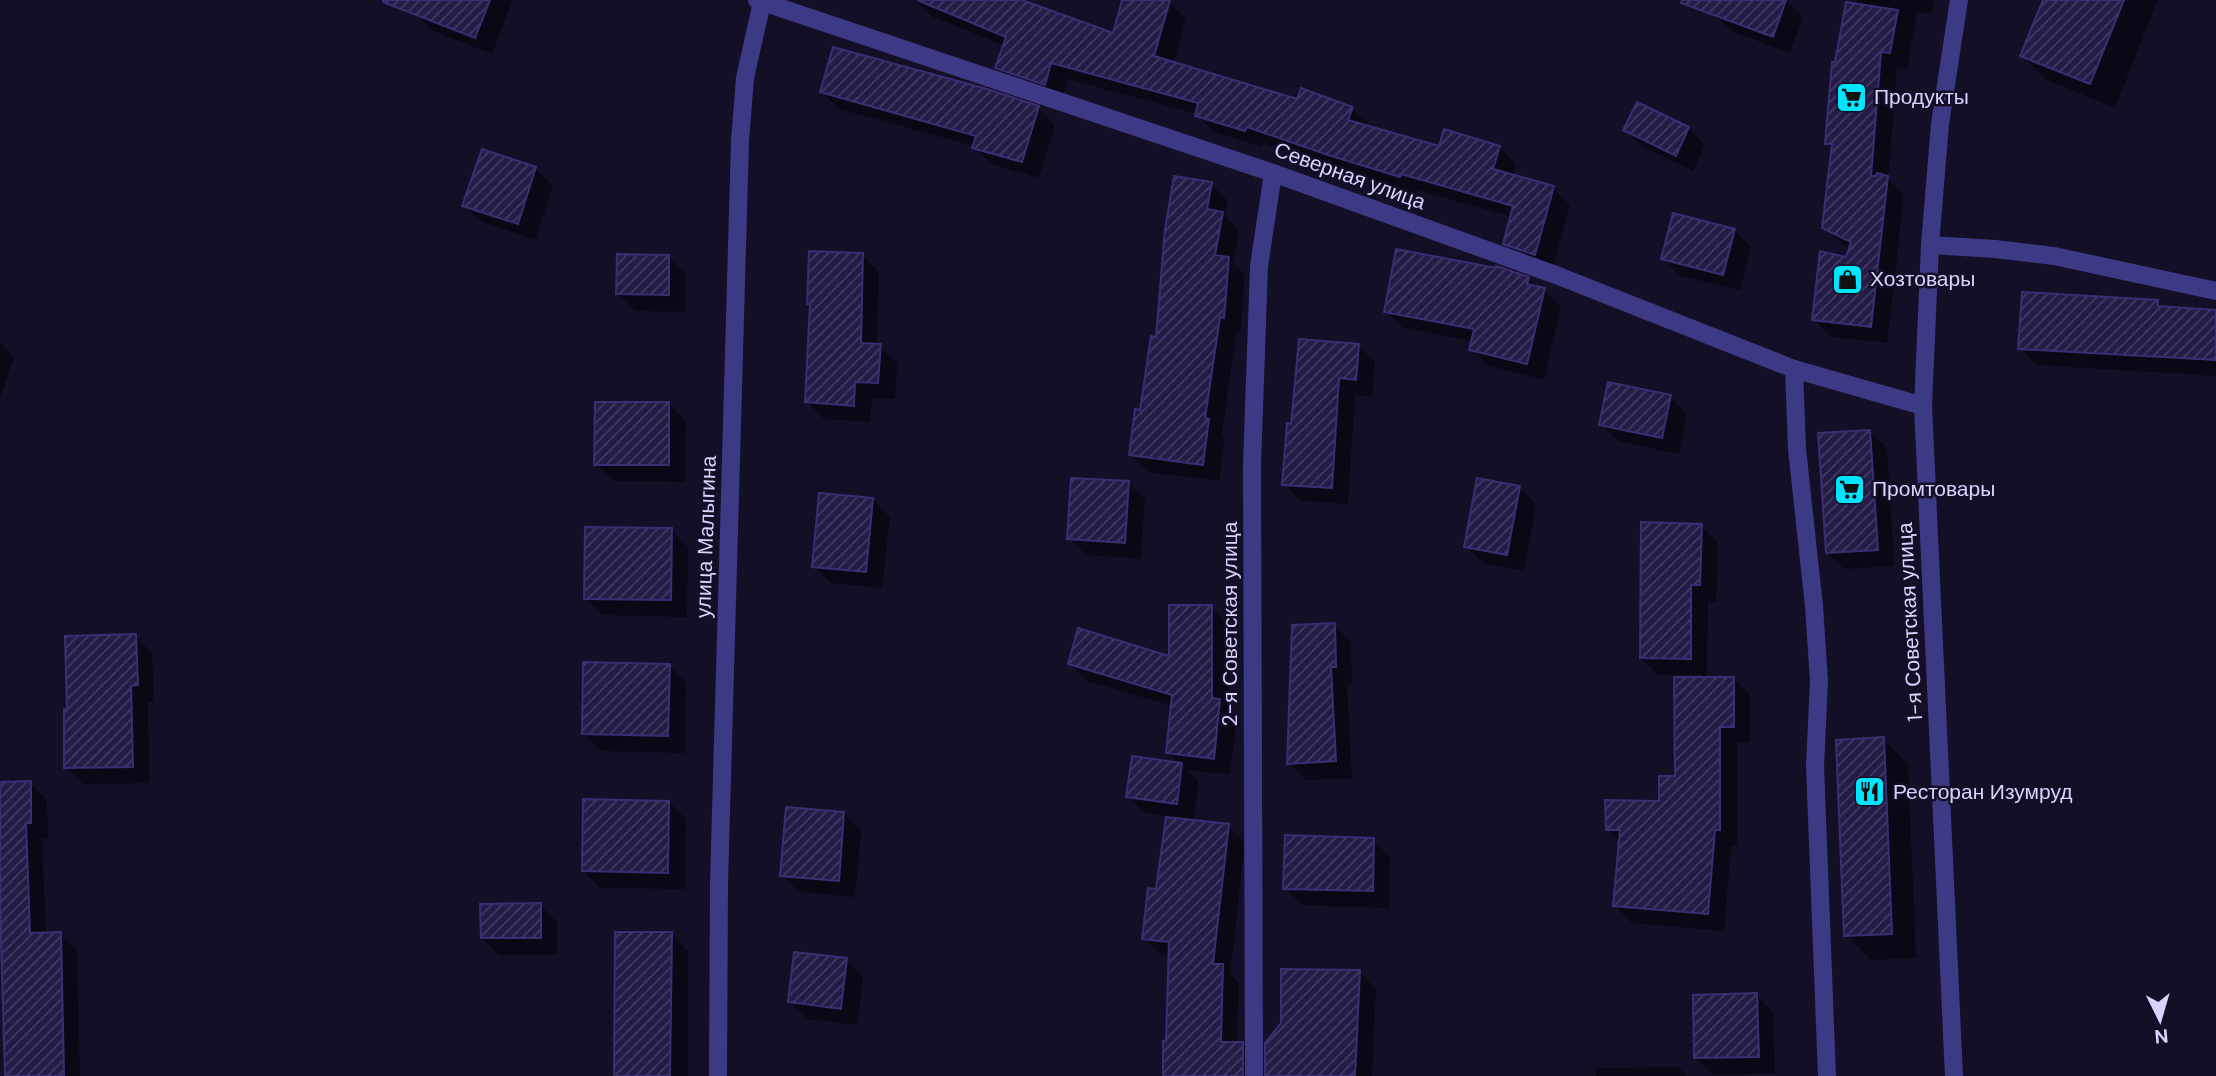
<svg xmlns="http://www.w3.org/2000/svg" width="2216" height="1076" font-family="'DM Sans',sans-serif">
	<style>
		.shadow { fill: #0007 }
		.building { fill: url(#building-hatch); stroke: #3b2d73; stroke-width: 2 }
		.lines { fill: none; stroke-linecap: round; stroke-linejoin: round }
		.service { stroke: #3d3a85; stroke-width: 18 }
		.minor { stroke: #3d3a85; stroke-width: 18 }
		.tertiary { stroke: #3d3a85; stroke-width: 18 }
		.labels { text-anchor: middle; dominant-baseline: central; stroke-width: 5; stroke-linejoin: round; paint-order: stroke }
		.poi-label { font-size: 21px; fill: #d9d4ff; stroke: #130f26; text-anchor: start }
		.street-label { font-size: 21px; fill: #d9d4ff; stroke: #130f26 }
	</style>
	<defs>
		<pattern id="building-hatch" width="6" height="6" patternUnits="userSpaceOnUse" patternTransform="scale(1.75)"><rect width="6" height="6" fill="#241b47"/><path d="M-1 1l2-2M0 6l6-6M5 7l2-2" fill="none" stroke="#433b63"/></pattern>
	</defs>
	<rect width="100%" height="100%" fill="#130f26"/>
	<g class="shadow">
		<path d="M420,0H513L492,54L431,30L415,13Z"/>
		<path d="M915,0H1017L1114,35L1124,0H1160L1169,2L1186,19L1173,64L1298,101L1352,108L1369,125L1368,128L1440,148L1499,147L1516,164L1513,177L1553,188L1570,205L1552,271L1522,260L1505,243L1512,217L1418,190L1417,193L1346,172L1263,143L1262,147L1214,132L1197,114L1068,79L1062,100L1014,84L997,67L1005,46L931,16Z"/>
		<path d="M1720,0H1786L1803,17L1790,53L1731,31L1714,14Z"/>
		<path d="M1857,0H1934L1931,15L1917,12L1907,69L1897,68L1888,179L1904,195L1887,343L1831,337L1814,320L1851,249L1842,244L1824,227L1833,149L1827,143L1836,64Z"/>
		<path d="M2045,0H2158L2115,108L2047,80L2022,56Z"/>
		<path d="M822,92L1038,108L1055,125L1039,178L991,164L974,146L839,109Z"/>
		<path d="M1688,128L1705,145L1693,171L1642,146L1625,130Z"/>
		<path d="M483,151L536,169L553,186L535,240L481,222L464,205Z"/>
		<path d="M1211,184L1228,201L1225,216L1239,230L1233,263L1245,275L1240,334L1236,333L1222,434L1225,437L1219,481L1148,472L1131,455L1158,339Z"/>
		<path d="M1734,230L1751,247L1740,290L1680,276L1663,259Z"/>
		<path d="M862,255L879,272L877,345L880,346L897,363L895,399L872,398L870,422L824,419L807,402L812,306L809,303Z"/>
		<path d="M669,257L686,274L685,312L635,311L618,294Z"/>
		<path d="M1528,279L1537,288L1544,290L1561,307L1544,380L1488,366L1471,349L1473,341L1403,328L1386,311Z"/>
		<path d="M2157,301L2164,308L2216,312V376L2037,365L2020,348Z"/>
		<path d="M0,342L14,357L0,398Z"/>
		<path d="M1358,345L1375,362L1372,396L1355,395L1348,504L1301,501L1284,484L1293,425Z"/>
		<path d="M1670,397L1687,414L1679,454L1618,441L1601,424Z"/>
		<path d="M669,404L686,421L685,482L613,481L596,464Z"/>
		<path d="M1870,432L1887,448L1894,566L1844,569L1827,552Z"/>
		<path d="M1128,482L1145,499L1141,559L1086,555L1069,538Z"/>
		<path d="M1520,488L1536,505L1524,571L1483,563L1466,546Z"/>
		<path d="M873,500L890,517L882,588L831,583L814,566Z"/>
		<path d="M1701,526L1718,543L1716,602L1708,601L1707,678H1733L1750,695V743H1737V846H1731L1724,931L1632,923L1615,906L1620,842L1607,829L1661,802L1677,778L1702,675H1658L1641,658Z"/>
		<path d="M671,530L688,547L687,617L602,615L585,598Z"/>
		<path d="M1211,607L1228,624V710L1237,718L1230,775L1187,770L1199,781L1193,822L1228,826L1245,843L1230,974L1239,983L1237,1044H1242L1259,1061V1076H1164L1168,1043L1171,956L1161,955L1144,938L1158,890L1168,816L1144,813L1128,796L1179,764L1168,753L1173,706L1087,681L1070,664L1171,658Z"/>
		<path d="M1334,625L1351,642L1352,683L1347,684L1352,778L1306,780L1289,763Z"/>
		<path d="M135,636L152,653L154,702H148L149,783L83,784L66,767L69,711Z"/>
		<path d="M669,665L686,682L685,753L601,751L584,734Z"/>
		<path d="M1883,739L1908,764L1916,958L1871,960L1846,935Z"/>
		<path d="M0,783H30L47,800L48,839H42L46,934H60L77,951L80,1076H7L0,909Z"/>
		<path d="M669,802L686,819L685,889L600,888L584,871Z"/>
		<path d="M844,814L861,831L855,897L799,892L782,875Z"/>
		<path d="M1373,840L1390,857L1389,908L1302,905L1285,888Z"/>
		<path d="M540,905L557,922V954L499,955L482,938Z"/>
		<path d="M671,934L688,951V1076H615Z"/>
		<path d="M846,960L863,977L857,1025L807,1019L790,1002Z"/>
		<path d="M1359,972L1376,989L1372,1076H1267Z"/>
		<path d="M1756,995L1773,1012L1775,1073L1713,1075L1696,1058Z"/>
		<path d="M1678,1067L1687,1076H1596V1068Z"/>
	</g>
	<g class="building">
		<path d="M383,0H490L475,38L383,2Z"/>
		<path d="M917,0H1022L1113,33L1122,0H1170L1154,56L1297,99L1301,88L1353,107L1348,120L1439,146L1444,129L1500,146L1493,169L1554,186L1535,255L1503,244L1513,206L1401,174L1400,177L1328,155L1247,127L1245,131L1195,116L1198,103L1051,63L1045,85L995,68L1006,37Z"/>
		<path d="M1682,0H1786L1773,37L1681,3Z"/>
		<path d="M2043,0H2124L2090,84L2020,56Z"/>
		<path d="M1846,2L1898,10L1890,53L1881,52L1871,176H1876L1877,173L1888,176L1871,327L1812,320L1820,251L1846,257L1851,242L1822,228L1832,144H1825L1832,62H1835Z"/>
		<path d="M833,47L987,89L1039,106L1022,162L972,148L976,136L820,92Z"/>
		<path d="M1637,102L1689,127L1676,156L1623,130Z"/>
		<path d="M482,149L536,167L518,224L462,206Z"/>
		<path d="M1174,176L1212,182L1207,209L1223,212L1215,255L1229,257L1224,318L1220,317L1205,418L1209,419L1203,465L1129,455L1135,409L1140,410L1151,336L1156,337L1165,229Z"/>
		<path d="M1673,213L1735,229L1723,275L1661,259Z"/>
		<path d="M1396,249L1496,268V266L1529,277L1527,284L1545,288L1527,364L1469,350L1474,329L1384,312Z"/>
		<path d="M809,251L863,253L861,343L881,344L878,383L855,382L854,406L805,402L810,304H807Z"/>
		<path d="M617,254L669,255V295L616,294Z"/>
		<path d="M2022,292L2158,300V306L2216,310V360L2018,349Z"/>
		<path d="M1299,339L1359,344L1356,380L1339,378L1332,488L1282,485L1287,423L1291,424Z"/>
		<path d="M1608,382L1671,395L1662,438L1599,425Z"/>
		<path d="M595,402H669V465H594Z"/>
		<path d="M1870,430L1878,550L1826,553L1818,433Z"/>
		<path d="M1071,478L1129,481L1125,543L1067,539Z"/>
		<path d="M1477,478L1520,486L1507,555L1464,547Z"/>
		<path d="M819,493L873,498L866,572L812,567Z"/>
		<path d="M1641,522L1702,524L1700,585H1691V659L1640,658Z"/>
		<path d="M585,527L672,528L671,600L584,599Z"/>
		<path d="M1169,605H1212V698L1220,699L1214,759L1166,753L1172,695L1068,664L1078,628L1169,656Z"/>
		<path d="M1335,623L1336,667H1331L1336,761L1287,764L1292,625Z"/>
		<path d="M136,634L138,685L131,686L133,767L64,768V709H67L65,636Z"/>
		<path d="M583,662L670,664L668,736L582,734Z"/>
		<path d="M1674,677H1734V727H1720V830H1715L1708,914L1613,906L1620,830H1606L1605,800L1659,801V776H1675Z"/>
		<path d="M1884,737L1892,934L1844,936L1836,740Z"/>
		<path d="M1132,756L1182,763L1177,804L1126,797Z"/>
		<path d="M31,781V823H26L30,933L61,932L64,1076H5L0,906V782Z"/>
		<path d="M583,799L669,801L668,873L582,871Z"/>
		<path d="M786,807L844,812L839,881L780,876Z"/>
		<path d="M1166,817L1229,824L1213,964H1223L1221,1042H1243V1076H1163V1041H1166L1169,942L1142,939L1148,888L1156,889Z"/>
		<path d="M1285,835L1374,838L1373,891L1283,889Z"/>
		<path d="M541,903V938H481L480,904Z"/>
		<path d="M615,932H672L670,1076H614Z"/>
		<path d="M794,952L847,958L841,1009L788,1002Z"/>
		<path d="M1281,969L1360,970L1355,1076H1265V1043L1281,1023Z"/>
		<path d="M1757,993L1759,1057L1694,1058L1693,995Z"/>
	</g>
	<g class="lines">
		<g class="service">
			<path d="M1930,245L1995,249L2054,256L2216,291"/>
			<path d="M1794,369L1797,449L1814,606L1819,681L1815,766L1827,1076"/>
		</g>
		<g class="minor">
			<path d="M757,0L1273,173L1556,275L1794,369L1923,406"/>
			<path d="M718,1076L719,883L740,141L745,78L762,2"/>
			<path d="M1254,1076L1252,465L1259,266L1273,173"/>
		</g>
		<path class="tertiary" d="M1954,1076L1923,406L1930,245L1940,124L1959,0"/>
	</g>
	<defs>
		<symbol id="supermarket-square" viewBox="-11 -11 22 22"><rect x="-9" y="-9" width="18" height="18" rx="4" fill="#00e5ff" stroke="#130f26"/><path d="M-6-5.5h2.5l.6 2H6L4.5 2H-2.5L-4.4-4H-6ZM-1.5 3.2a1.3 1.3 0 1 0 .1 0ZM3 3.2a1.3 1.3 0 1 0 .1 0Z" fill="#111"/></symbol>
		<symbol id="shop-square" viewBox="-11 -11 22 22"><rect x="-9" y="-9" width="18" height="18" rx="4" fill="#00e5ff" stroke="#130f26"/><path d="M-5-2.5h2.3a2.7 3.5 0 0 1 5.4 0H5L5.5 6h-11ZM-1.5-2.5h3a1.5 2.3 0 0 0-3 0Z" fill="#111"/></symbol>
		<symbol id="restaurant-square" viewBox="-11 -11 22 22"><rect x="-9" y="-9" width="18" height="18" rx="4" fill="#00e5ff" stroke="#130f26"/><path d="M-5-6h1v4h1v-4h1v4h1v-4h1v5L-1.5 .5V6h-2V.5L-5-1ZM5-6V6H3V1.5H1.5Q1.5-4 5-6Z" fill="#111"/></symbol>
	</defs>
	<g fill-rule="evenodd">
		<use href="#supermarket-square" x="1834" y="80" width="35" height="35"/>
		<use href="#shop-square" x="1830" y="262" width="35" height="35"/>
		<use href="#supermarket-square" x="1832" y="472" width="35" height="35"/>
		<use href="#restaurant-square" x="1852" y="774" width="35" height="35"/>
	</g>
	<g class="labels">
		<g class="poi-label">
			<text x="1874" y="97">Продукты</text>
			<text x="1870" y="279">Хозтовары</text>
			<text x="1872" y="489">Промтовары</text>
			<text x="1893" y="792">Ресторан Изумруд</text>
		</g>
		<g class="street-label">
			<text transform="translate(1350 176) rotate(20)">Северная улица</text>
			<text transform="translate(706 537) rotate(-88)">улица Малыгина</text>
			<text transform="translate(1910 622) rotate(-93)">1-я Советская улица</text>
			<text transform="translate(1230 624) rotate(-90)">2-я Советская улица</text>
		</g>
	</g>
	<g transform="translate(2160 1020) rotate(175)" stroke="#130f26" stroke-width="5" paint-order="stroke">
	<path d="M0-5L12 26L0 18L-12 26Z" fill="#d9d4ff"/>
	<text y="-10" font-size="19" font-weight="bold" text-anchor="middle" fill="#d9d4ff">N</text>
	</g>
</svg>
